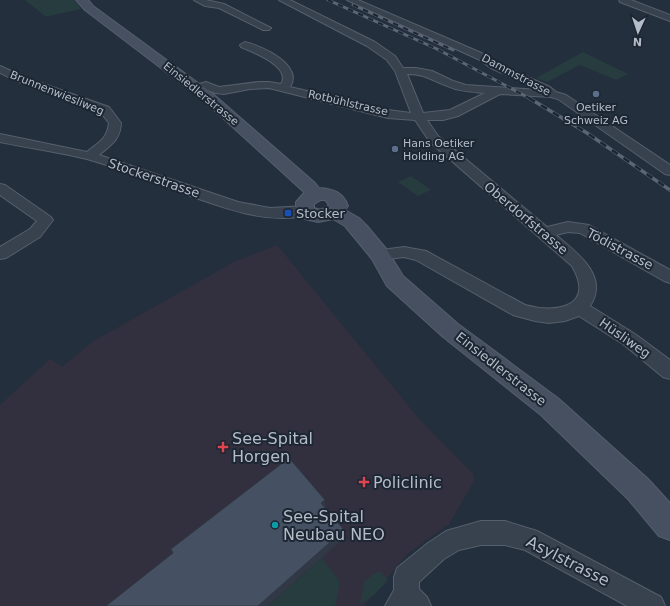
<svg xmlns="http://www.w3.org/2000/svg" width="670" height="606" font-family="'DejaVu Sans',sans-serif">
	<style>
		.medical { fill: #32303f }
		.green { fill: #263c3f }
		.lines { fill: none; stroke-linecap: round; stroke-linejoin: round }
		.minor-casing { stroke: #565f6c; stroke-width: 2 }
		.secondary-casing { stroke: #565f6c; stroke-width: 2 }
		.minor { fill: #38414e; fill-rule: evenodd }
		.secondary { fill: #465061; fill-rule: evenodd }
		.rail-far1-casing { stroke: #5a6575; stroke-width: 3 }
		.rail-casing { stroke: #5a6575; stroke-width: 3.5 }
		.rail-far1 { stroke: #1d2633; stroke-width: 2; stroke-dasharray: 5.5; stroke-linecap: butt }
		.rail { stroke: #1d2633; stroke-width: 2.5; stroke-dasharray: 7; stroke-linecap: butt }
		.shaded-wall { fill: #303945 }
		.building { fill: #455162; stroke: #303945 }
		.service-dot { fill: #5c6f8a; stroke: #1d2633; stroke-width: 1.5 }
		.transit-dot { fill: #1a4fb4; stroke: #1d2633; stroke-width: 1.5 }
		.health-dot { fill: #e0444e; stroke: #1d2633; stroke-width: 1.5 }
		.culture-dot { fill: #0f9aa8; stroke: #1d2633; stroke-width: 1.5 }
		.labels { text-anchor: middle; dominant-baseline: central; stroke-width: 4; stroke-linejoin: round; paint-order: stroke }
		.far-street-label { font-size: 11px; fill: #b4bcc9; stroke: #1d2633 }
		.far-poi-label { font-size: 11px; fill: #b4bcc9; stroke: #1d2633 }
		.street-label { font-size: 13px; fill: #b4bcc9; stroke: #1d2633 }
		.poi-label { font-size: 13px; fill: #b4bcc9; stroke: #1d2633; text-anchor: start }
		.near-poi-label { font-size: 16px; fill: #b4bcc9; stroke: #1d2633; text-anchor: start }
		.near-street-label { font-size: 16px; fill: #b4bcc9; stroke: #1d2633 }
	</style>
	<rect width="100%" height="100%" fill="#242f3e"/>
	<path class="medical" d="M277,245L420,420L473,474L474,481L449,524L407,554L364,606H0V405L50,359L62,367L94,341L234,262Z"/>
	<g class="green">
		<path d="M25,0H74L81,9L49,16H45Z"/>
		<path d="M583,52L628,74L616,80L580,65L547,82L536,78Z"/>
		<path d="M411,176L431,190L418,196L398,182Z"/>
		<path d="M322,558L340,582L335,606H268Z"/>
		<path d="M376,572H381L388,580L374,595L360,604L364,582Z"/>
	</g>
	<g class="lines">
		<defs>
			<g id="minor">
				<path d="M194,0H206L224,4L271,28L269,30H263L219,8L205,6Z"/>
				<path d="M279,0H290L375,42L395,56L403,68H416L432,71L453,81L466,85L539,90L491,68L478,59L347,0H358L486,55L499,64L550,87L556,92L566,95L670,165V175L665,174L558,99L551,97L500,94L458,116L443,120H427L438,136L547,227L568,222L589,225L670,270V283L664,281L580,233L568,232L556,235C576,252 610,276 590,306L635,334L670,360V379L663,377L623,344L579,316L565,321L549,323L535,321L513,315L416,260L404,257L380,260L374,259L372,255L374,251L404,247L426,251L525,305C556,314 596,307 572,266L430,142L415,120L388,118L269,88L250,89L224,94L215,93L205,89L197,91L193,90L191,88L193,86L206,82L219,87L259,82H269L281,84C292,67 253,52 241,47L240,45L245,42C262,46 304,65 290,87L388,110L411,113L395,71L387,60L367,46ZM407,74C425,74 429,79 445,85C458,91 471,92 485,93L450,110L423,113Z"/>
				<path d="M619,0H631L670,15V21L620,2Z"/>
				<path d="M0,66L27,78L109,107L121,123C120,140 112,144 99,155L238,202L270,208L307,206L312,208L314,211L312,214C273,225 233,211 196,198C160,185 123,169 87,159C59,152 29,148 0,142V134L87,152C99,142 107,139 109,123L101,113L19,82L0,73Z"/>
				<path d="M0,184L5,185L51,217L53,220L40,237L6,258L0,259V247L30,229L37,221L0,195Z"/>
				<path d="M481,521H505L537,531L661,597L665,606H627L525,550L505,545H481L459,550L444,559L419,582V589L427,597L431,606H385L394,590V577L397,568L428,543L446,531Z"/>
			</g>
			<path id="secondary" d="M76,0H88L93,6L213,94L315,183L319,188C333,189 343,192 348,206L345,210L359,218L367,226L387,250L403,276L458,324L559,399L648,479L670,503V540L659,536L628,499L541,415L442,336L387,286L372,259L345,226L333,219L318,222L305,219L301,216L296,208V202L304,193L303,191L203,100L85,10ZM321,200H325L329,205C325,209 320,211 314,208V204Z"/>
		</defs>
		<use href="#minor" class="minor-casing"/>
		<use href="#secondary" class="secondary-casing"/>
		<use href="#minor" class="minor"/>
		<use href="#secondary" class="secondary"/>
		<defs>
			<g id="rail-far1">
				<path d="M328,0L437,49L531,99"/>
				<path d="M353,5L453,50"/>
			</g>
			<path id="rail" d="M529,98L587,133L670,190"/>
		</defs>
		<use href="#rail-far1" class="rail-far1-casing"/>
		<use href="#rail" class="rail-casing"/>
		<use href="#rail-far1" class="rail-far1"/>
		<use href="#rail" class="rail"/>
	</g>
	<g class="shaded-wall">
		<path d="M325,500V508L321,503Z"/>
		<path d="M344,530V538L267,606H258Z"/>
	</g>
	<path class="building" d="M289,458L325,500L321,503L344,530L258,606H106L173,553L171,549Z"/>
	<g class="service-dot">
		<circle cx="596" cy="94" r="4"/>
		<circle cx="395" cy="149" r="4"/>
	</g>
	<rect class="transit-dot" x="284" y="209" width="8" height="8" rx="2"/>
	<g class="health-dot">
		<path d="M221 441h4v4h4v4h-4v4h-4v-4h-4v-4h4z"/>
		<path d="M362 476h4v4h4v4h-4v4h-4v-4h-4v-4h4z"/>
	</g>
	<circle class="culture-dot" cx="275" cy="525" r="4"/>
	<g class="labels">
		<g class="far-street-label">
			<text transform="translate(516 75) rotate(28)">Dammstrasse</text>
			<text transform="translate(57 93) rotate(22)">Brunnenwiesliweg</text>
			<text transform="translate(201 94) rotate(39)">Einsiedlerstrasse</text>
			<text transform="translate(348 103) rotate(13)">Rotbühlstrasse</text>
		</g>
		<g class="far-poi-label">
			<text x="596" y="107">Oetiker<tspan x="596" dy="13">Schweiz AG</tspan></text>
			<text x="403" y="143" text-anchor="start">Hans Oetiker<tspan x="403" dy="13">Holding AG</tspan></text>
		</g>
		<g class="street-label">
			<text transform="translate(154 178) rotate(19)">Stockerstrasse</text>
			<text transform="translate(526 218) rotate(40)">Oberdorfstrasse</text>
			<text transform="translate(620 249) rotate(28)">Tödistrasse</text>
			<text transform="translate(625 338) rotate(35)">Hüsliweg</text>
			<text transform="translate(501 369) rotate(38)">Einsiedlerstrasse</text>
		</g>
		<g class="poi-label">
			<text x="296" y="213">Stocker</text>
		</g>
		<g class="near-poi-label">
			<text x="232" y="438">See-Spital<tspan x="232" dy="18">Horgen</tspan></text>
			<text x="373" y="482">Policlinic</text>
			<text x="283" y="516">See-Spital<tspan x="283" dy="18">Neubau NEO</tspan></text>
		</g>
		<g class="near-street-label">
			<text transform="translate(568 561) rotate(27)">Asylstrasse</text>
		</g>
	</g>
	<g transform="translate(638 32) rotate(183)" stroke="#1d2633" stroke-width="3" paint-order="stroke">
	<path d="M0-3L7 15L0 10L-7 15Z" fill="#b4bcc9"/>
	<text y="-6" font-size="11" font-weight="bold" text-anchor="middle" fill="#b4bcc9">N</text>
	</g>
</svg>
